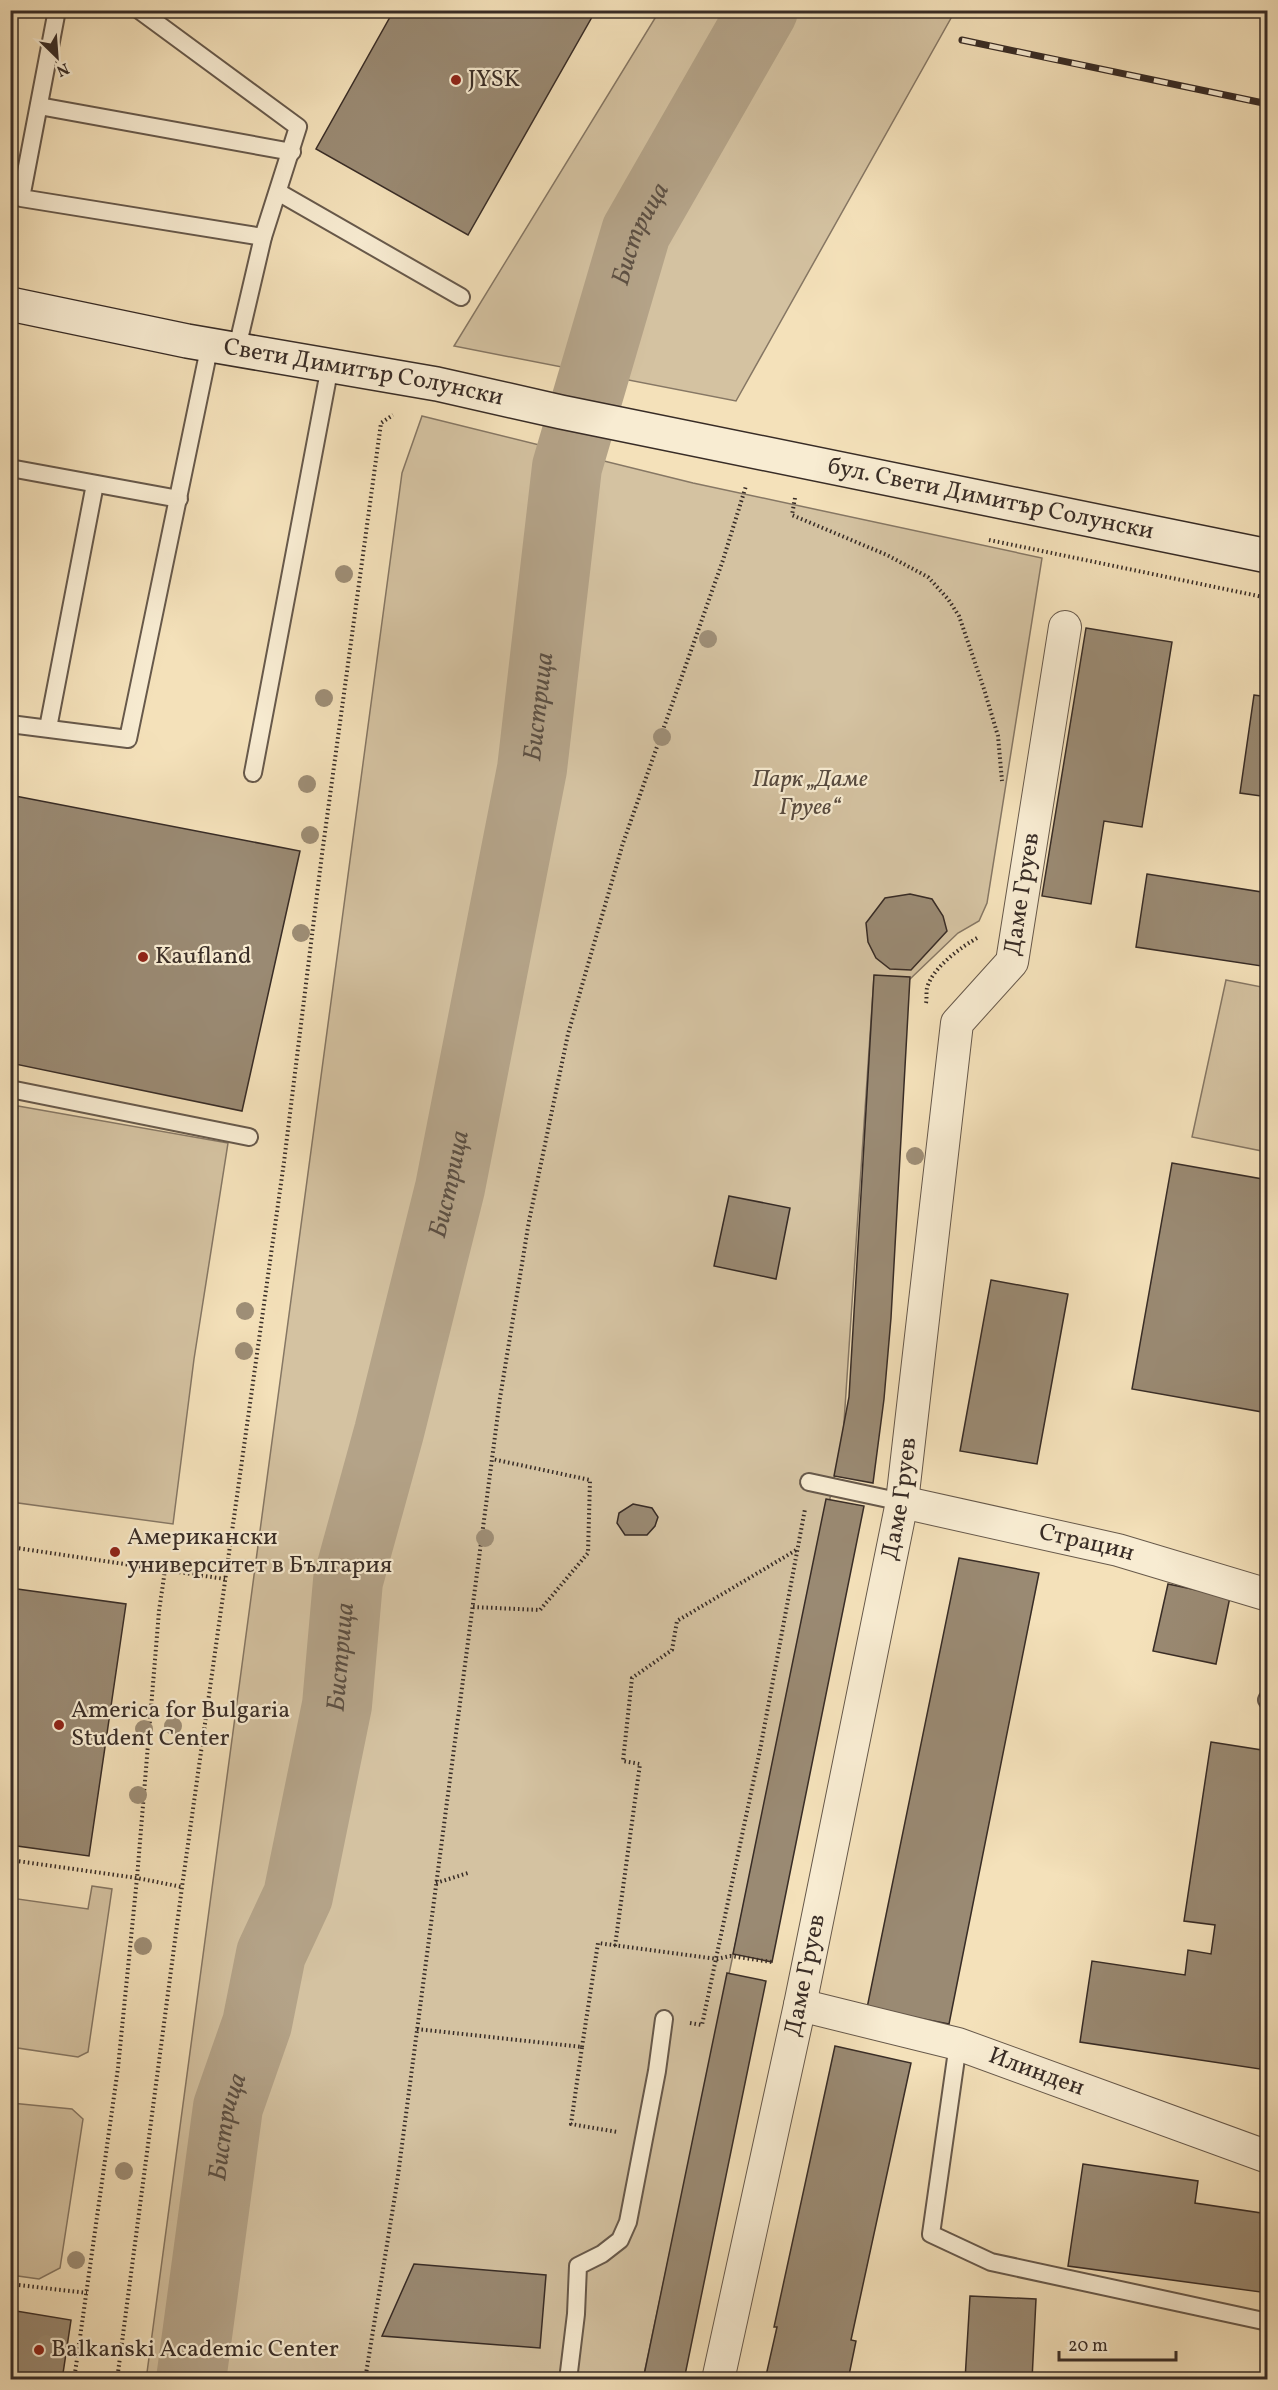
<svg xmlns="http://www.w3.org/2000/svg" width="1278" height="2390" font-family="Vollkorn,serif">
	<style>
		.green { fill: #d4c2a1; stroke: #867764; stroke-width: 1.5 }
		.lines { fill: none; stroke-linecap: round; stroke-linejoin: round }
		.river { stroke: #b4a388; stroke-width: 70 }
		.building { fill: #9a8a73; stroke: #382c26; stroke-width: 1.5 }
		.service-casing { stroke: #67594b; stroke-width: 20 }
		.minor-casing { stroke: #67594b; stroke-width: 34 }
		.secondary-casing { stroke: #382c26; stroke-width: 36 }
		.path { stroke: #382c26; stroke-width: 4; stroke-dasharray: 1.5 3; stroke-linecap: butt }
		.service { stroke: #f8ecd2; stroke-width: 16 }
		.minor { stroke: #f8ecd2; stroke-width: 32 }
		.secondary { stroke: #f8ecd2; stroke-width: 33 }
		.rail-casing { stroke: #382c26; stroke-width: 7 }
		.rail { stroke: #f8ecd2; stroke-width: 4.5; stroke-dasharray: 14; stroke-linecap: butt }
		.tree { fill: #9e8e76 }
		.poi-dot { fill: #8f2418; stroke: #f8ecd2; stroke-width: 2 }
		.labels { text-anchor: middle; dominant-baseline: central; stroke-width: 4.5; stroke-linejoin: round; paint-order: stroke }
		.poi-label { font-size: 24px; fill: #382c26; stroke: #f8ecd2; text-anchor: start }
		.street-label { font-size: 24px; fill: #382c26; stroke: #f8ecd2 }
		.park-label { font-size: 24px; font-style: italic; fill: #574a3f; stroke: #f8ecd2 }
		.water-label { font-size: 26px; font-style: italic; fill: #5d5043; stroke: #f8ecd2 }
	</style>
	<rect width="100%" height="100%" fill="#f4e1ba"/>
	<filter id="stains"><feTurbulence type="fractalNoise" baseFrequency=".00333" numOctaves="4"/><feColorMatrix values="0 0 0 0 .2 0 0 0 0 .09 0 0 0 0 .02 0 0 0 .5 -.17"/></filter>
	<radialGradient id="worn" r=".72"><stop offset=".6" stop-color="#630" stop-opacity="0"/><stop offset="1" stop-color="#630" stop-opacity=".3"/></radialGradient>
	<g class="green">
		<path d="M660,10L955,11L736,401L454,346Z"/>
		<path d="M422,416L693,483L1042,558L987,903L979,921L958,933L909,980L874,976L843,1437L643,2379L146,2380L402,473Z"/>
		<path d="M1226,980L1267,988V1152L1192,1137Z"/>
		<path d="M18,1106L228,1143L194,1359L173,1524L11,1502L10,1156Z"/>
		<path d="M92,1886L112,1889L88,2052L78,2057L11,2047V1898L88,1909Z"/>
		<path d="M11,2103L72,2109L83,2119L60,2268L39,2279L11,2275Z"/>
	</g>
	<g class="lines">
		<path class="river" id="s1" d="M191,2380L228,2107L257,2024L271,1954L298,1896L337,1705L348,1581L389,1432L450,1188L532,769L567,467L636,232L763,10"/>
	</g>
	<g class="building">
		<path d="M394,10H596L468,235L316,149Z"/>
		<path d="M1086,628L1172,642L1142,827L1104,821L1091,904L1042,896Z"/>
		<path d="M1254,695L1268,697V797L1240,793Z"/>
		<path d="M10,795L300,851L242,1111L10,1063Z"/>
		<path d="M1147,874L1268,893V967L1136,947Z"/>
		<path d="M910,894L932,899L943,916L947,931L911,970L890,969L876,958L868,942L866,923L885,898Z"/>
		<path d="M874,975L910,977L891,1318L884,1399L873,1483L834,1476L849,1397Z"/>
		<path d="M1172,1163L1268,1180V1413L1132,1389Z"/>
		<path d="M729,1196L790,1208L776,1279L714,1266Z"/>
		<path d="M991,1280L1068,1294L1037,1464L960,1451Z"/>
		<path d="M826,1499L864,1506L772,1962L733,1954Z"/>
		<path d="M633,1504L652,1508L658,1517L655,1526L647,1535H625L617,1523L619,1513Z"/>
		<path d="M959,1558L1039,1573L949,2024L867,2008Z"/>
		<path d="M1168,1584L1230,1597L1216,1664L1153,1651Z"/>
		<path d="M10,1588L126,1604L89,1856L10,1845Z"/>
		<path d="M1211,1742L1268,1751V2016L1260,2069L1080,2042L1092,1961L1185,1975L1188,1950L1211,1954L1215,1925L1184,1921Z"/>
		<path d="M727,1973L766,1981L684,2380H643Z"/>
		<path d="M835,2046L911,2063L851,2340L856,2341L848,2380H765L777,2327H774Z"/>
		<path d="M1083,2164L1198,2181L1195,2203L1268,2214V2293L1068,2266Z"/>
		<path d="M414,2264L546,2275L540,2348L382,2336Z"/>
		<path d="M970,2296L1036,2299L1032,2380H965Z"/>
		<path d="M10,2310L71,2320L62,2380H10Z"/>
	</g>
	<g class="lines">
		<defs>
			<g id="service">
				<path d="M57,10L21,198L263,237"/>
				<path d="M139,10L298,127L263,237L237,348"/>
				<path d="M39,106L292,152"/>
				<path d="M278,192L461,297"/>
				<path d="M10,468L179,499"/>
				<path d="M10,724L128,739L210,344"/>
				<path d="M48,728L95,484"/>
				<path d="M253,773L330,366"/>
				<path d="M10,1089L249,1137"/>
				<path d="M809,1482L902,1502"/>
				<path d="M1267,1700L1268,1698"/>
				<path d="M958,2044L931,2234L991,2262L1268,2322"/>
				<path d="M568,2380L576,2314L578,2266L602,2254L620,2240L628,2222L657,2071L664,2019"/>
			</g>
			<g id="minor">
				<path id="s2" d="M902,1502L1118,1550L1268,1595"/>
				<path id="s3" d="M800,2005L958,2044L1268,2157"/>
				<path id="s4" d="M718,2380L800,2005L902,1502L957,1023L1012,962L1065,627"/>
			</g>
			<g id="secondary">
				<path id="s5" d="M10,304L187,341L437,384L561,412L1268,556"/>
			</g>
		</defs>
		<use href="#service" class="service-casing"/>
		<use href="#minor" class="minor-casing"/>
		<use href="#secondary" class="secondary-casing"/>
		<g class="path">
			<path d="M795,498L792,515L887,555L928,577L948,599L959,616L984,689L998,736L1002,781"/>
			<path d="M989,540L1268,598"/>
			<path d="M926,1003C927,998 926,993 927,988C932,968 962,946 979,937"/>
			<path d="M10,1547L225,1579"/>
			<path d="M473,1607L540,1610L588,1553L590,1480L492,1459"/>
			<path d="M10,1860L137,1878L182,1887"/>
			<path d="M436,1883L468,1873"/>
			<path d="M615,1946L640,1764L623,1761L632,1678L672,1650L677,1621L798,1549"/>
			<path d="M690,2023L702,2025L760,1750L805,1509"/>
			<path d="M417,2029L582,2047L571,2124L617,2132"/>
			<path d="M582,2047L598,1943L717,1959L730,1956L772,1962"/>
			<path d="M10,2284L87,2293"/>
			<path d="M74,2380L118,2068L137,1878L159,1611L165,1570"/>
			<path d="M117,2380L182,1887L284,1162L322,854L381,423L393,415"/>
			<path d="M365,2380L397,2183L500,1398L529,1221L568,1034L623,843L723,560L746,486"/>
		</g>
		<use href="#service" class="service"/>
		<use href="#minor" class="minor"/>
		<use href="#secondary" class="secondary"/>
		<defs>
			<path id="rail" d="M962,40L1268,104"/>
		</defs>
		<use href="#rail" class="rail-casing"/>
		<use href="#rail" class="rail"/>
	</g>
	<g class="tree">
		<circle cx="344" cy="574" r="9"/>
		<circle cx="708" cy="639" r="9"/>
		<circle cx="324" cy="698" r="9"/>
		<circle cx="662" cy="737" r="9"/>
		<circle cx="307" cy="784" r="9"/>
		<circle cx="310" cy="835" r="9"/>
		<circle cx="301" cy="933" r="9"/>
		<circle cx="915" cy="1156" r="9"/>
		<circle cx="245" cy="1311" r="9"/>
		<circle cx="244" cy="1351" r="9"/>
		<circle cx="485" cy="1538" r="9"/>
		<circle cx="173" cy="1726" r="9"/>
		<circle cx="144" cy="1729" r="9"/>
		<circle cx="138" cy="1795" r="9"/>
		<circle cx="143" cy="1946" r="9"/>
		<circle cx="124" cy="2171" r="9"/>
		<circle cx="76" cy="2260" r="9"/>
		<circle cx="46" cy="2344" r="9"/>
	</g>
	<g class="poi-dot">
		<circle cx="456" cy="80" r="6"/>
		<circle cx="143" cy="957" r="6"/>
		<circle cx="115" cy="1552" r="6"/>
		<circle cx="59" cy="1725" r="6"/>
		<circle cx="39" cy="2350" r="6"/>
	</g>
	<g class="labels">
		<g class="poi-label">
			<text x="468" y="80">JYSK</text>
			<text x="155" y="957">Kaufland</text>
			<text x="127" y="1538">Американски<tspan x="127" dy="28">университет в България</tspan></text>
			<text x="71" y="1711">America for Bulgaria<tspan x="71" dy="28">Student Center</tspan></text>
			<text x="51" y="2350">Balkanski Academic Center</text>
		</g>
		<g class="street-label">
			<text stroke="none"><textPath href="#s5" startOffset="360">Свети Димитър Солунски</textPath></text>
			<text stroke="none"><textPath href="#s5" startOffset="1000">бул. Свети Димитър Солунски</textPath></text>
			<text stroke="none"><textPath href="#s4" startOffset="1530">Даме Груев</textPath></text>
			<text stroke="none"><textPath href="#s4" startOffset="900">Даме Груев</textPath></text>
			<text stroke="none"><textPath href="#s2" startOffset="189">Страцин</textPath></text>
			<text stroke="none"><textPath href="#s4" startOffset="414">Даме Груев</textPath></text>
			<text stroke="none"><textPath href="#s3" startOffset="246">Илинден</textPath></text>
		</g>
		<g class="park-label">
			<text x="810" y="780">Парк „Даме<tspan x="810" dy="28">Груев“</tspan></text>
		</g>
		<g class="water-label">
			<text stroke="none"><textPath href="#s1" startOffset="2200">Бистрица</textPath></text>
			<text stroke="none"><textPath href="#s1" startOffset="1714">Бистрица</textPath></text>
			<text stroke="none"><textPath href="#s1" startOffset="1228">Бистрица</textPath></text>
			<text stroke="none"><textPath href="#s1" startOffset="742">Бистрица</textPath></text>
			<text stroke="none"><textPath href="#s1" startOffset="256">Бистрица</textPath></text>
		</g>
	</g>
	<rect width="1278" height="2390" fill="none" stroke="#f4e1ba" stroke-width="36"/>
	<rect x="12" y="12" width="1254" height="2366" fill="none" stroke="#382c26" stroke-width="3"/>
	<rect x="18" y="18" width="1242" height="2354" fill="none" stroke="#382c26" stroke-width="1.5"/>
	<g transform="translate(57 57) rotate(155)" stroke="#f8ecd2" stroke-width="4.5" paint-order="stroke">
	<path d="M0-4.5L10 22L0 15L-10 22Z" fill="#382c26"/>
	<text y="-9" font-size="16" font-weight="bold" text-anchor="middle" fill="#382c26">N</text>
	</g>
	<path d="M1059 2351v9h117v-9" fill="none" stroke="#382c26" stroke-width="3"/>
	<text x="1068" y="2351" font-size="18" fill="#382c26" stroke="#f8ecd2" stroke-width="4.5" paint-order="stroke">20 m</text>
	<rect width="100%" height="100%" filter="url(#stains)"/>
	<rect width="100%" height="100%" fill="url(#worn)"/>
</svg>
